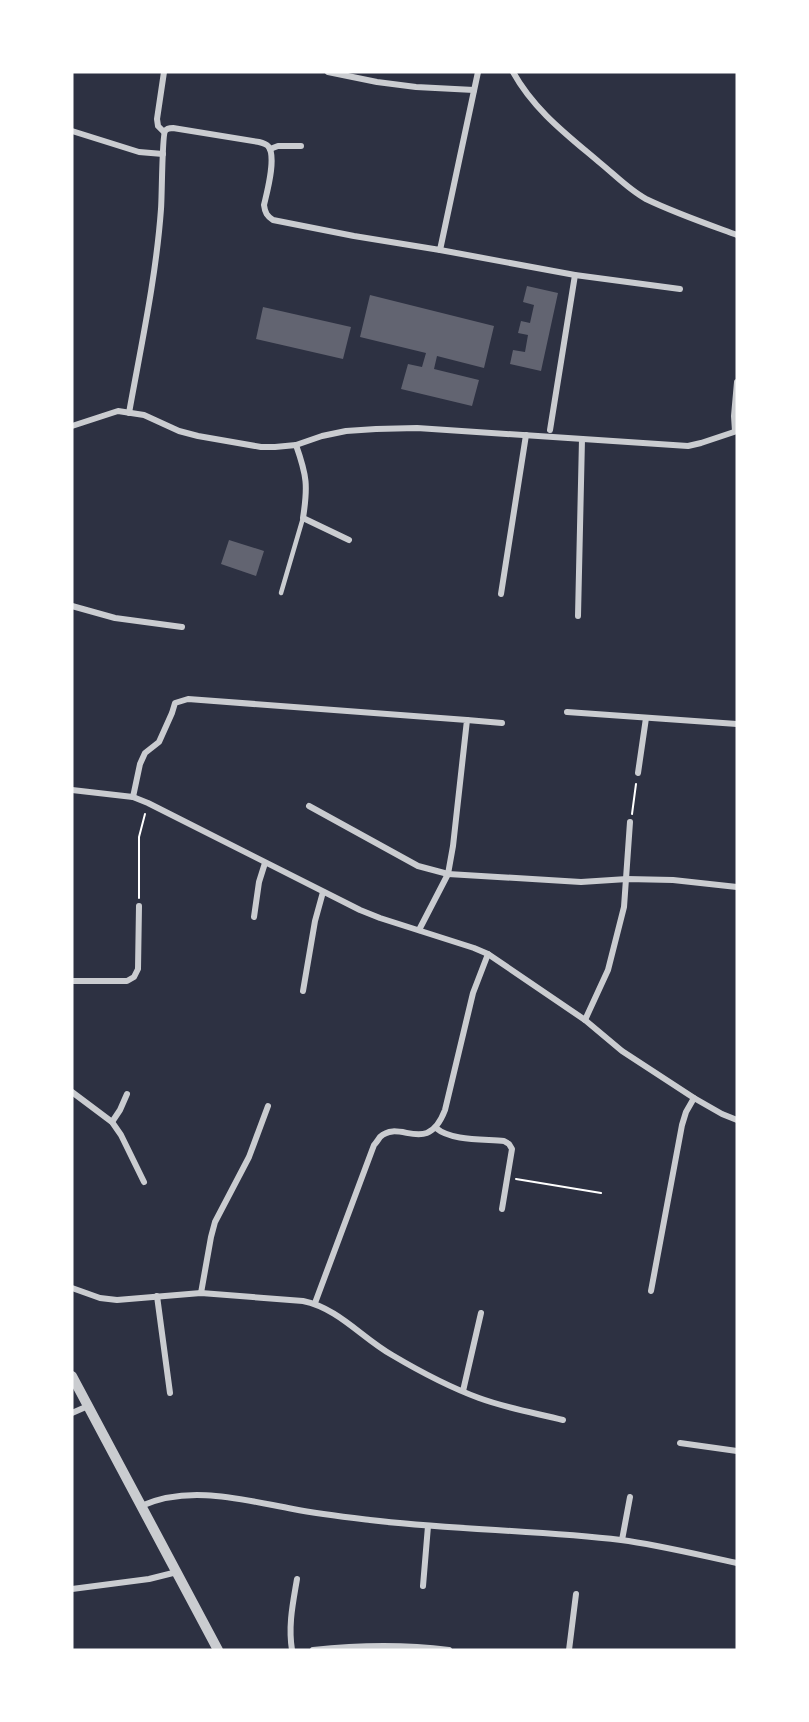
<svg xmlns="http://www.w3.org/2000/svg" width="809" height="1722" font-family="Poppins,sans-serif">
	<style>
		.building { fill: #626471 }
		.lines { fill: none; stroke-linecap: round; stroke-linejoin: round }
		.path { stroke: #fff; stroke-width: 2 }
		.service { stroke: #caccd0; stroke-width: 4.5 }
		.minor { stroke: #caccd0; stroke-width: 6 }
		.tertiary { stroke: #caccd0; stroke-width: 10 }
	</style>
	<rect width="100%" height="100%" fill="#2d3142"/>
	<g class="building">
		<path d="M527,286L558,293L541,371L510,364L513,350L525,352L528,335L518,333L521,321L530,323L534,305L523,302Z"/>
		<path d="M370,295L494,326L484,368L437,356L434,369L479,380L472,406L401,389L408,364L422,367L426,353L360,337Z"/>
		<path d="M263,307L351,327L343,359L256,339Z"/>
		<path d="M229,540L264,551L256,576L221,564Z"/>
	</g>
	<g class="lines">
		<g class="path">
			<path d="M632,814L636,784"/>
			<path d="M139,898V837L145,814"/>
			<path d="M516,1179L601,1193"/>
		</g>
		<path class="service" d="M281,593L303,518"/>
		<g class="minor">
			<path d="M164,72L157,119L158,126L164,132"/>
			<path d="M328,72L377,82L416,87L474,90"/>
			<path d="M513,72C534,110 566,134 599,162C614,174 629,190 646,199C675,213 707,224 737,235"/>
			<path d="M72,131L139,152L163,154"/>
			<path d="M270,149L278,146H301"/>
			<path d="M440,250L575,275L680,289"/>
			<path d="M129,413C141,346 156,278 161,209C162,198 162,136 165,131C167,128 170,128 173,128L259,142C263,143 266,144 268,146C277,156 267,192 264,205C265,213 267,216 273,220L354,236L440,250L478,72"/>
			<path d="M72,426L118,411L144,415L179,431L198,436L261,447H275L296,445L322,436L346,431L376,429L417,428L688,446L701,443L737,431"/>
			<path d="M550,430L575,275"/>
			<path d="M735,431L734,416L737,382"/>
			<path d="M296,445C307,476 308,486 303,518L349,540"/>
			<path d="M501,594L526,435"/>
			<path d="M72,606L115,618L182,627"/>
			<path d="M578,616L582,439"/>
			<path d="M567,712L737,724"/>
			<path d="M467,720L502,723"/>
			<path d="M638,773L646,718"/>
			<path d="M72,790L133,797L148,803L360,910L380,918L474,948L488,954L585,1020L622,1051L694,1098L722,1114L737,1120"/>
			<path d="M133,797L140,764L145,753L159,742L172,713L175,703L188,699L467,720L453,846L448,874L419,930"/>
			<path d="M309,806L418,866L448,874L581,882L627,879L673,880L737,887"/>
			<path d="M254,917L259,882L265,863"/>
			<path d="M72,981H127L134,977L138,969L139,906"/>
			<path d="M303,991L315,921L323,892"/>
			<path d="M585,1020L608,970L624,907L630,822"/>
			<path d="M72,1092L112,1122L121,1135L144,1182"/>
			<path d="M112,1122L120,1110L127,1094"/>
			<path d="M436,1128C451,1141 484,1139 504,1141L509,1144L512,1149L502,1209"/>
			<path d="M72,1288L100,1298L117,1300L201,1293L303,1301C338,1308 362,1338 392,1355C419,1371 449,1387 479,1398C506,1408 535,1413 563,1420"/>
			<path d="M651,1291L682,1125L686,1112L694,1098"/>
			<path d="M201,1293L211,1237L215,1222L249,1157L268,1106"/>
			<path d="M157,1296L170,1393"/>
			<path d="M315,1303L374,1145C376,1143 378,1140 380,1137C400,1118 427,1157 445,1110L473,993L488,954"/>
			<path d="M463,1391L481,1313"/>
			<path d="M72,1413L88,1406"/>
			<path d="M680,1443L737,1451"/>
			<path d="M141,1506C189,1484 244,1500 293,1509C319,1514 345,1517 370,1520C453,1530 537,1530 621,1540C659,1545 699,1555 737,1563"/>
			<path d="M622,1540L630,1497"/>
			<path d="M423,1586L428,1526"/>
			<path d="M72,1589L149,1579L177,1572"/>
			<path d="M292,1650C288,1625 293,1603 297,1579"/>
			<path d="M313,1650C358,1645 403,1644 449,1650"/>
			<path d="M569,1650L576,1594"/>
		</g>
		<path class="tertiary" d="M72,1376L218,1650"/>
	</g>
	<rect width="809" height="1722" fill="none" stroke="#ffffff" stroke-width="147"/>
</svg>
